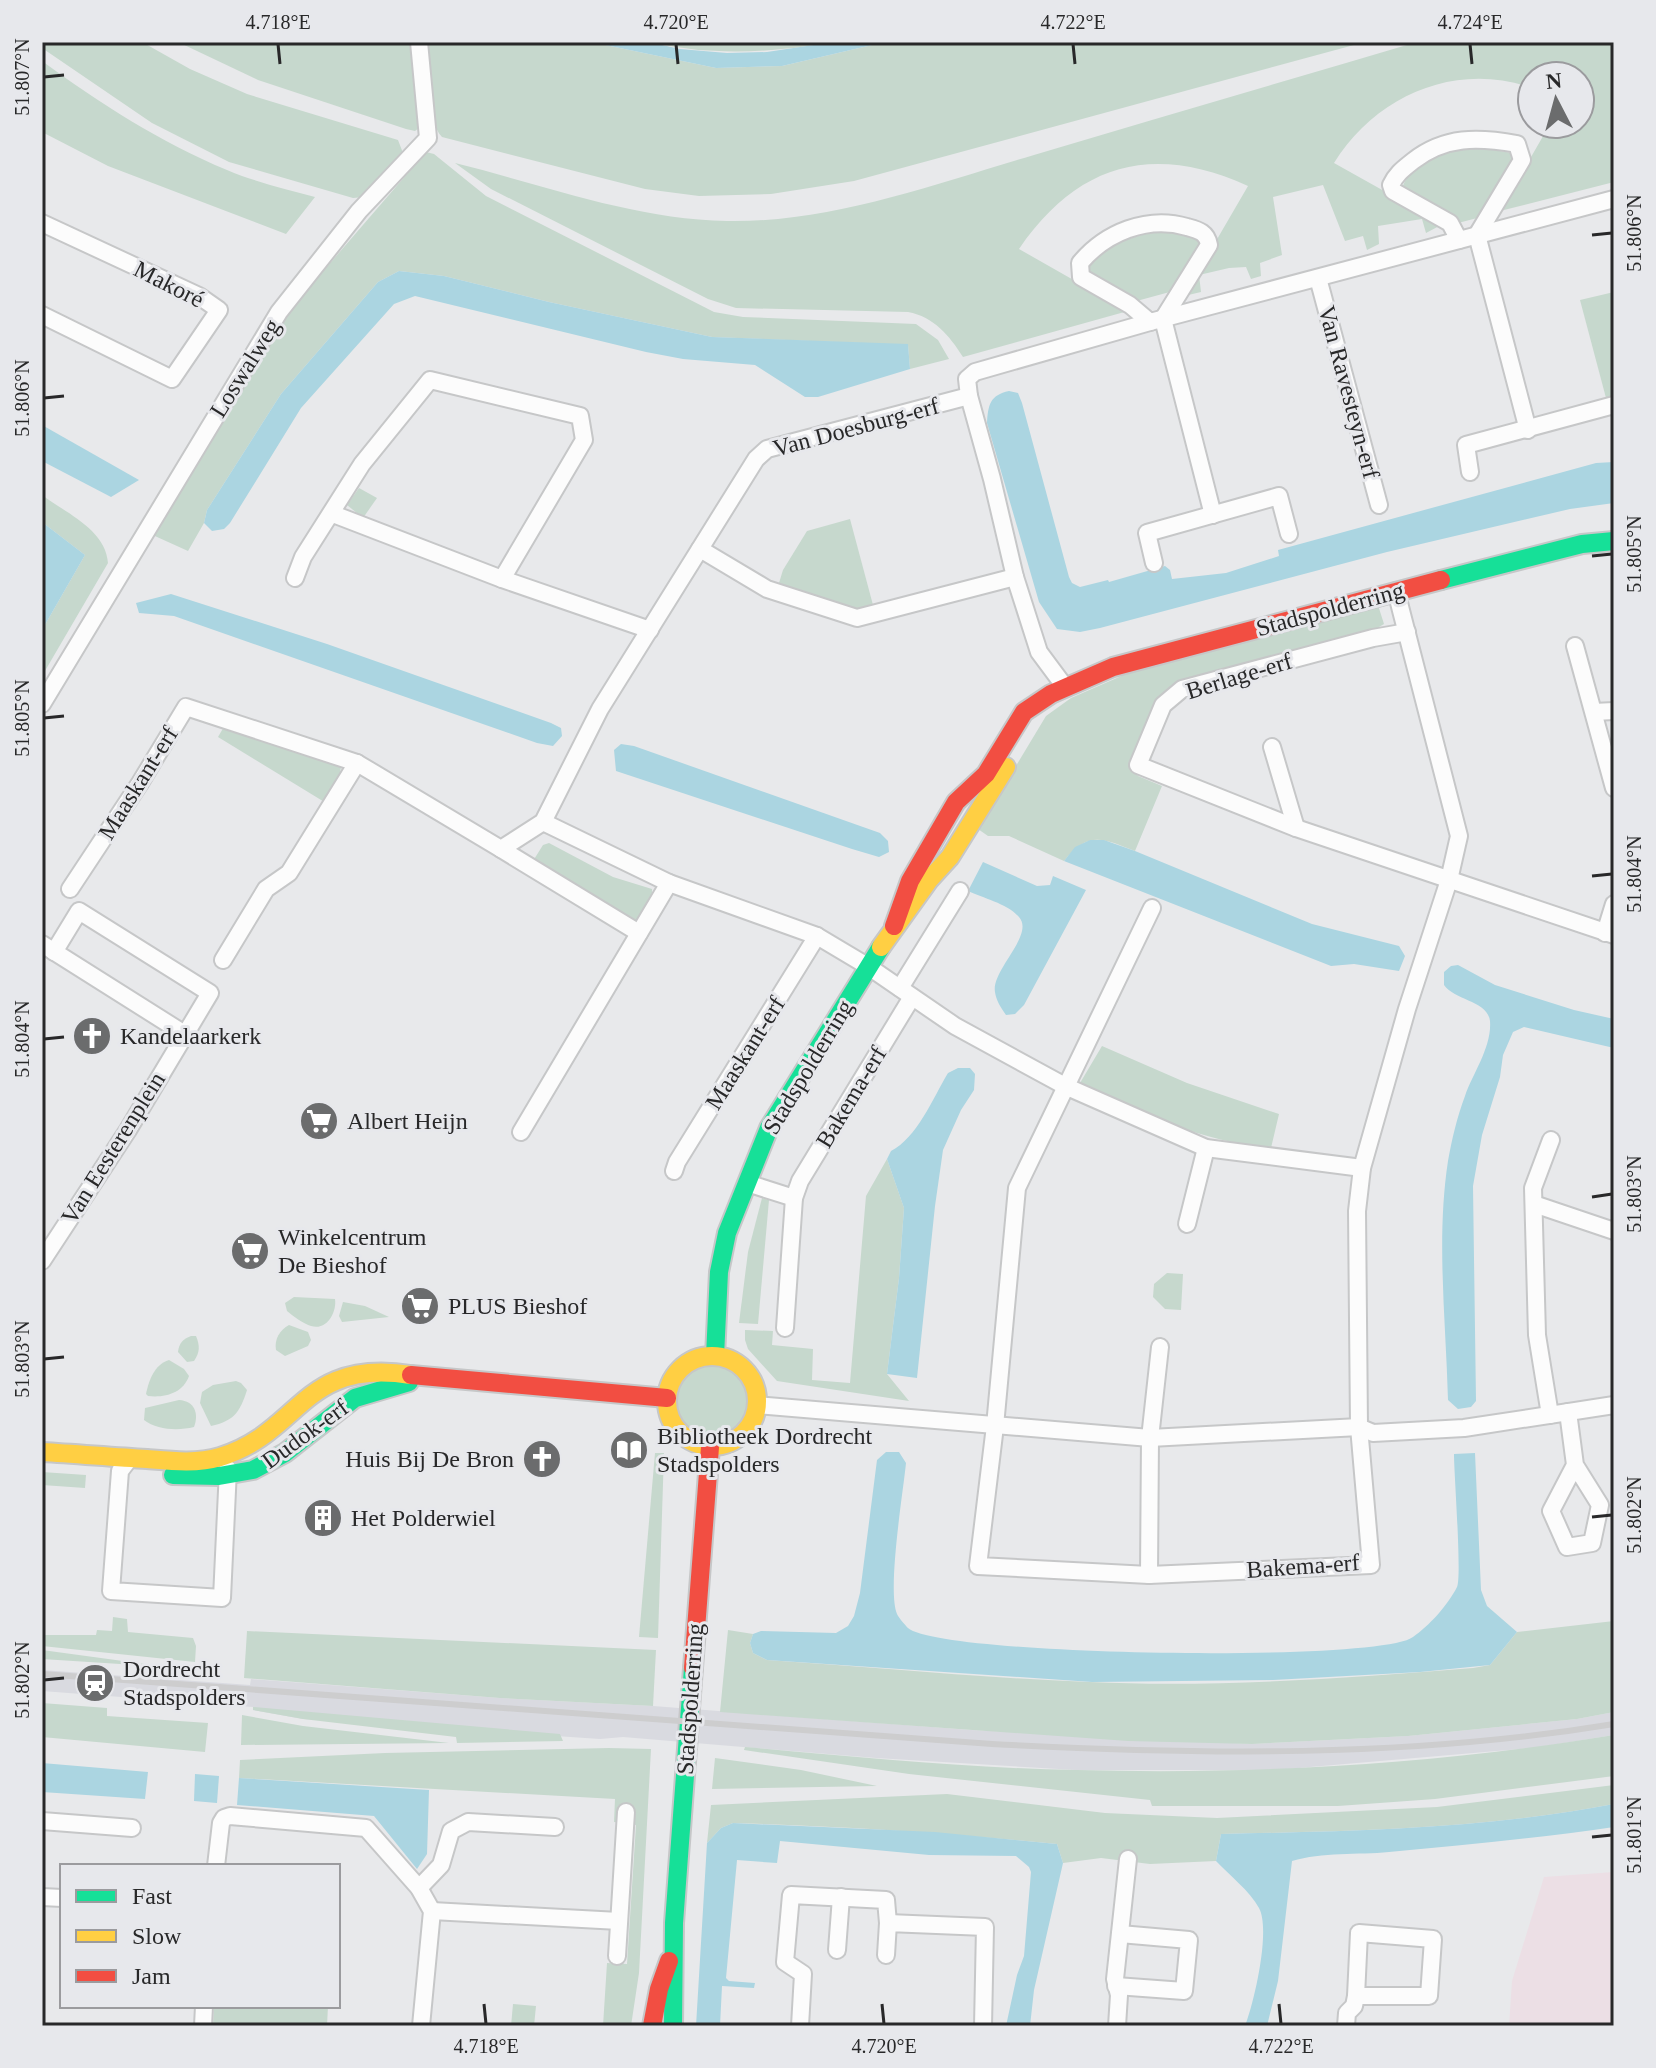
<svg xmlns="http://www.w3.org/2000/svg" width="1656" height="2068" font-family="Georgia,serif">
	<style>
		.built { fill: #d9dae0 }
		.education { fill: #ecdfe5 }
		.green { fill: #c6d8cd }
		.water { fill: #abd5e1 }
		.lines { fill: none; stroke-linecap: round; stroke-linejoin: round }
		.street-casing { stroke: #c6c7c8; stroke-width: 20 }
		.fast-casing { stroke: #c6c7c8; stroke-width: 22 }
		.slow-casing { stroke: #c6c7c8; stroke-width: 22 }
		.jam-casing { stroke: #c6c7c8; stroke-width: 22 }
		.street { stroke: #fcfcfc; stroke-width: 16 }
		.fast { stroke: #16e098; stroke-width: 18 }
		.slow { stroke: #ffcf43; stroke-width: 18 }
		.jam { stroke: #f24e42; stroke-width: 18 }
		.rail { stroke: #cdcdce; stroke-width: 6 }
		.ticks { fill: none; stroke: #282829; stroke-width: 3 }
		.labels { text-anchor: middle; dominant-baseline: central; stroke-width: 6; stroke-linejoin: round; paint-order: stroke }
		.street-label { font-size: 24px; fill: #282829; stroke: #e7e8ec }
		.poi-label { font-size: 24px; fill: #282829; stroke: #e7e8ec; text-anchor: start }
		.neatline { fill: none; stroke: #282829; stroke-width: 3 }
		.ticks-label { font-size: 20px; text-anchor: middle; fill: #282829 }
	</style>
	<rect width="100%" height="100%" fill="#e8e9eb"/>
	<path class="built" d="M42,1670L250,1685L251,1679L500,1698L653,1706L971,1730L1252,1744L1408,1736L1577,1719L1614,1712V1735L1533,1748L1275,1770H1076L876,1758L623,1737L600,1739L303,1719L253,1710V1707L42,1691Z"/>
	<path class="education" d="M1614,1872V2026H1509L1512,1981L1544,1877Z"/>
	<g class="green">
		<path d="M42,42H142L190,69L247,94L398,140L403,153L364,197L353,198L229,162L152,123L42,48Z"/>
		<path d="M178,42H412L419,128L415,131L406,129L258,80Z"/>
		<path d="M426,42H591L716,68L782,66L885,42H1365L854,181L771,194L699,196L645,189L442,137C426,120 427,66 426,42Z"/>
		<path d="M649,42H833C770,53 712,56 649,42Z"/>
		<path d="M1417,42H1614V182L1500,211L1550,124H1580V76H1532V88C1455,61 1376,96 1334,163L1443,224L1426,233L1422,219L1378,226L1379,244L1367,250L1363,236L1345,241L1323,185L1273,197L1282,255L1260,263L1261,276L1251,279L1246,267L1229,268L1199,275L1201,292L1184,296L1248,186C1153,143 1078,163 1019,249L1128,311L963,357C949,335 934,317 908,312L736,308L708,299L491,189L455,163C544,185 633,219 727,221C831,223 934,184 1034,155C1161,117 1289,80 1417,42Z"/>
		<path d="M42,61C101,104 160,142 227,170C255,182 286,189 315,197L286,234L108,166L42,132Z"/>
		<path d="M1476,147L1512,153L1517,160L1485,216L1458,223L1402,188C1412,159 1449,150 1476,147Z"/>
		<path d="M426,152L434,154L486,196L714,312L743,317L916,324L938,340L949,359L910,369L908,345L712,337L549,302L444,276L399,271L378,282L281,394L207,510L204,523L188,551L146,532L287,313Z"/>
		<path d="M1155,232H1172L1198,238L1202,245L1177,290L1133,302L1089,278L1087,269C1104,247 1128,237 1155,232Z"/>
		<path d="M1614,292V396L1606,398L1580,300Z"/>
		<path d="M359,488L377,498L363,518L347,505Z"/>
		<path d="M42,495C66,513 106,530 108,563L42,676V630L85,555L42,522Z"/>
		<path d="M850,519L873,605L854,609L779,583L783,570L807,531Z"/>
		<path d="M1377,602L1384,624L1374,630L1178,684L1135,770L1138,776L1162,786L1135,851C1103,839 1089,830 1064,861L1009,836H988L978,829L1046,716L1071,698L1142,667Z"/>
		<path d="M225,725L341,766L339,781L326,803L218,737Z"/>
		<path d="M549,843L613,877L652,889V893L636,921H632L533,861L543,845Z"/>
		<path d="M1102,1046L1187,1083L1279,1114L1271,1148C1202,1141 1141,1115 1080,1083Z"/>
		<path d="M887,1159L904,1208L899,1278L887,1374L909,1401L777,1381L748,1349L745,1340V1330L773,1331L772,1345L813,1349L812,1380L850,1383L866,1196Z"/>
		<path d="M762,1198L769,1200L758,1324L739,1323L748,1252Z"/>
		<path d="M1167,1273L1183,1274L1181,1310L1165,1309L1153,1297L1154,1284Z"/>
		<path d="M294,1297L335,1299C337,1312 327,1331 311,1326C304,1324 293,1316 287,1311L285,1303Z"/>
		<path d="M343,1302L365,1306L389,1317L342,1322L339,1316Z"/>
		<path d="M289,1325L308,1332L311,1340L308,1346L285,1356L276,1350C274,1339 280,1330 289,1325Z"/>
		<path d="M191,1336H196C200,1346 200,1352 194,1361L187,1362L178,1352C179,1343 183,1339 191,1336Z"/>
		<path d="M169,1360L184,1369L189,1376C183,1393 165,1398 148,1396L146,1394C149,1380 154,1365 169,1360Z"/>
		<circle cx="712" cy="1402" r="36"/>
		<path d="M236,1381L241,1383L247,1390C240,1412 234,1421 211,1426L200,1403L202,1392L213,1385Z"/>
		<path d="M179,1400C195,1401 199,1414 194,1427C178,1431 157,1430 144,1420L145,1408Z"/>
		<path d="M655,1453H664L658,1638L639,1637Z"/>
		<path d="M42,1472L86,1475L85,1488L42,1485Z"/>
		<path d="M113,1617L127,1619L128,1632L193,1638L196,1646L195,1662L42,1646V1635H96L97,1630L112,1631Z"/>
		<path d="M1614,1621V1712L1577,1719L1408,1736L1252,1744L1128,1741L720,1712L728,1630L753,1634L750,1643L753,1653L767,1660C874,1667 981,1678 1089,1682C1216,1688 1346,1678 1473,1668L1490,1665L1517,1632Z"/>
		<path d="M247,1631L656,1650L653,1706L500,1698L244,1678Z"/>
		<path d="M42,1650L167,1667L42,1659Z"/>
		<path d="M42,1703L107,1708V1716L208,1723L205,1752L42,1737Z"/>
		<path d="M253,1707L560,1734L563,1741L457,1743L456,1737L303,1719L253,1710Z"/>
		<path d="M242,1715L303,1726L449,1743L241,1745Z"/>
		<path d="M1614,1735V1776L1435,1799L1338,1806H1152L1150,1800L909,1774L744,1750L745,1747C855,1757 966,1768 1077,1770C1256,1775 1437,1764 1614,1735Z"/>
		<path d="M609,1748L651,1749L639,1973L631,2026H603L607,1963L627,1964L636,1825L614,1822L615,1799L239,1778L240,1760L385,1753Z"/>
		<path d="M715,1758L801,1770L877,1786L712,1789Z"/>
		<path d="M1614,1785V1804C1485,1829 1352,1831 1221,1834L1216,1861L1150,1864L1101,1858L1063,1863L1057,1844C949,1833 842,1826 733,1823L721,1828L707,1843L711,1805L947,1794L1105,1813L1217,1818L1437,1807Z"/>
		<path d="M513,2004L536,2006L534,2026H511Z"/>
		<path d="M214,2006H328L327,2026H213Z"/>
	</g>
	<g class="water">
		<path d="M591,42H649L680,49L727,53L767,52L833,42H885L782,66L716,68Z"/>
		<path d="M399,271L444,276L549,302L712,337L908,344L910,369L818,397H805L755,365L683,359L646,352L415,296L394,304L301,408L230,523L224,529L212,531L204,523L207,510L281,394L378,282Z"/>
		<path d="M1009,391L1018,393L1022,403L1069,577L1072,583L1080,587L1108,580L1109,582L1165,566L1170,570L1172,579L1226,573L1279,556L1278,550L1596,463L1614,462V503L1570,509L1387,552L1100,628L1080,632L1057,629L1039,602L987,423C988,405 990,395 1009,391Z"/>
		<path d="M42,425L139,480L111,497L42,461Z"/>
		<path d="M42,522L85,555L42,630Z"/>
		<path d="M171,594L327,644L551,723L561,728L562,736L553,746L537,743L174,616L139,613L136,603Z"/>
		<path d="M621,744L634,746L880,833L888,841L889,852L879,857L852,849L616,771L614,750Z"/>
		<path d="M1090,840H1104L1135,851L1312,924L1399,946L1405,956L1399,971L1354,964L1331,966L1064,861L1075,847Z"/>
		<path d="M983,862L1037,886L1050,885L1053,876L1086,890L1024,1005L1015,1014L1006,1015C1001,1008 996,1000 995,992C991,970 1035,935 1019,917C1008,904 983,898 968,891Z"/>
		<path d="M1458,965L1495,985L1574,1010L1614,1019V1048L1524,1027L1513,1032L1503,1055L1500,1077L1482,1135L1473,1186L1476,1401L1471,1407L1458,1409L1448,1400C1446,1322 1436,1239 1448,1161C1452,1139 1457,1117 1465,1096C1473,1073 1492,1047 1490,1021C1488,1001 1454,1000 1444,985V972L1451,966Z"/>
		<path d="M958,1068H970L975,1074L974,1090L961,1110L943,1150L935,1206L917,1378L887,1374L899,1278L904,1208L887,1159L891,1151C917,1138 933,1098 948,1073Z"/>
		<path d="M886,1452H899L906,1463C903,1493 887,1590 897,1614C899,1618 905,1625 908,1628C939,1656 1379,1663 1413,1637C1429,1626 1448,1605 1457,1587C1462,1577 1454,1474 1454,1454L1475,1453L1481,1590L1487,1606L1517,1632L1490,1665L1420,1672L1273,1680L1092,1682L767,1660L753,1653L750,1643L753,1634L761,1631L836,1633L848,1626L854,1616L860,1593L877,1460Z"/>
		<path d="M42,1763L148,1772L145,1799L42,1792Z"/>
		<path d="M195,1774L219,1776L217,1803L194,1801Z"/>
		<path d="M239,1778L429,1790L427,1854L417,1869L374,1816L237,1805Z"/>
		<path d="M1614,1804V1827C1539,1838 1464,1845 1389,1852C1358,1855 1322,1852 1292,1861L1278,1981L1267,2026H1245C1254,2003 1271,1930 1259,1908C1250,1891 1229,1875 1216,1861L1221,1834C1352,1831 1485,1829 1614,1804Z"/>
		<path d="M733,1823L935,1832L1057,1844L1063,1863L1034,1990L1030,2026H1006L1017,1975L1024,1956L1031,1872L1029,1867L1016,1856L929,1855L780,1841L777,1863L737,1860L726,1978L729,1981L755,1983L754,1988L722,1986L720,2026H696L707,1843L721,1828Z"/>
	</g>
	<g class="lines">
		<defs>
			<g id="street">
				<path d="M42,223L199,296L219,310L172,379L42,315"/>
				<path d="M1459,240L1450,223L1393,191L1391,185C1396,174 1403,169 1413,161C1445,136 1478,137 1517,144L1522,160L1477,235L1528,430"/>
				<path d="M1318,278L1379,505"/>
				<path d="M1150,322L1130,305L1081,277L1080,263C1105,233 1147,215 1187,227C1198,230 1207,232 1209,245L1163,319L1213,515"/>
				<path d="M1470,472L1466,445L1614,405"/>
				<path d="M333,514L502,579L650,630"/>
				<path d="M700,549L767,589L857,618L1015,577"/>
				<path d="M1154,563L1147,533L1279,496L1289,534"/>
				<path d="M295,578L303,557L362,464L430,380L580,416L584,440L502,579"/>
				<path d="M1407,632L1373,638L1182,689L1163,705L1138,765L1296,828L1614,935"/>
				<path d="M1575,646L1614,788"/>
				<path d="M1065,687L1039,652L1015,577L992,479L969,396L967,379L975,372L1150,322L1614,199"/>
				<path d="M42,704L279,312L359,211L428,138L419,42"/>
				<path d="M1594,712L1614,711"/>
				<path d="M1272,747L1296,828"/>
				<path d="M543,822L669,883L817,936L869,967L955,1026L1065,1086L1206,1148L1362,1168"/>
				<path d="M501,849L639,933"/>
				<path d="M70,889L140,783L186,707L357,763L501,849L543,822L600,709L756,459L767,449L969,396"/>
				<path d="M1152,908L1017,1188L995,1426L978,1566L1149,1575L1371,1565L1359,1427L1357,1211L1362,1168L1407,1009L1449,880L1459,836L1396,591"/>
				<path d="M1605,933L1614,904"/>
				<path d="M42,944L183,1033"/>
				<path d="M223,960L266,889L289,873L357,763"/>
				<path d="M900,988L960,891"/>
				<path d="M521,1132L669,883"/>
				<path d="M674,1171L677,1162L817,936"/>
				<path d="M747,1183L794,1198"/>
				<path d="M1534,1204L1614,1231"/>
				<path d="M1187,1224L1206,1148"/>
				<path d="M42,1261L128,1130L210,993L79,911L54,952"/>
				<path d="M785,1328L794,1198L800,1181L912,997"/>
				<path d="M757,1405L1150,1438L1359,1427L1373,1433L1464,1428L1614,1405"/>
				<path d="M1568,1412L1575,1465L1600,1505L1592,1543L1567,1547L1551,1511L1575,1465"/>
				<path d="M1550,1415L1537,1335L1533,1188L1551,1140"/>
				<path d="M130,1458L120,1471L111,1591L222,1598L228,1469"/>
				<path d="M1149,1575L1150,1438L1160,1347"/>
				<path d="M42,1821L132,1828"/>
				<path d="M216,1866L221,1823L224,1818L230,1816L366,1828L419,1888L432,1911L421,2026"/>
				<path d="M419,1888L441,1865L451,1831L468,1822L555,1827"/>
				<path d="M42,1897L62,1898"/>
				<path d="M432,1911L619,1921"/>
				<path d="M1359,1933L1433,1939L1429,1996H1356Z"/>
				<path d="M837,1950L841,1897"/>
				<path d="M886,1955L888,1923L985,1927L983,2026"/>
				<path d="M617,1956L626,1812"/>
				<path d="M1116,1986L1184,1991L1189,1940L1120,1934"/>
				<path d="M203,2026L204,2006"/>
				<path d="M800,2026L803,1974L785,1962L791,1895L886,1900L888,1923"/>
				<path d="M1117,2026L1119,1995L1115,1979L1128,1859"/>
				<path d="M1346,2026L1347,2013L1354,2006L1356,1996"/>
			</g>
			<g id="fast">
				<path d="M1441,580L1582,544L1614,541"/>
				<path d="M715,1356L719,1272L727,1233L769,1128L881,947"/>
				<path d="M173,1475L219,1476L253,1470L285,1453L355,1398L409,1382"/>
				<path d="M673,2026L674,1923L693,1668"/>
			</g>
			<g id="slow">
				<path d="M881,947L929,880L950,857L1006,767"/>
				<circle cx="712" cy="1401" r="45"/>
				<path d="M42,1452C77,1454 112,1457 147,1459C171,1461 196,1464 220,1457C302,1432 301,1358 411,1375"/>
			</g>
			<g id="jam">
				<path d="M894,926L910,881L956,802L986,774L1024,712L1051,694L1113,667L1441,580"/>
				<path d="M411,1375L667,1398"/>
				<path d="M693,1668L710,1447"/>
				<path d="M652,2026L659,1989L669,1961"/>
			</g>
		</defs>
		<use href="#street" class="street-casing"/>
		<use href="#fast" class="fast-casing"/>
		<use href="#slow" class="slow-casing"/>
		<use href="#jam" class="jam-casing"/>
		<use href="#street" class="street"/>
		<use href="#fast" class="fast"/>
		<use href="#slow" class="slow"/>
		<use href="#jam" class="jam"/>
		<path class="rail" d="M42,1674L992,1744C1199,1755 1408,1758 1614,1724"/>
	</g>
	<path class="ticks" d="M278,44L280,64M676,44L678,64M1073,44L1075,64M1470,44L1472,64M44,77L64,75M1592,235L1612,233M44,398L64,396M1592,556L1612,554M44,718L64,716M1592,876L1612,874M44,1039L64,1037M1592,1197L1612,1194M44,1359L64,1357M1592,1517L1612,1515M44,1680L64,1678M1592,1837L1612,1835M484,2004L486,2024M882,2004L884,2024M1279,2004L1281,2024"/>
	<defs>
		<symbol id="church-disc" viewBox="-11 -11 22 22"><circle r="9.5" fill="#6b6c6d" stroke="#e7e8ec"/><path d="M-1.2-6h2.4v3.5h3.3v2.4h-3.3V6h-2.4V-.1h-3.3v-2.4h3.3Z" fill="#fff"/></symbol>
		<symbol id="supermarket-disc" viewBox="-11 -11 22 22"><circle r="9.5" fill="#6b6c6d" stroke="#e7e8ec"/><path d="M-6-5.5h2.5l.6 2H6L4.5 2H-2.5L-4.4-4H-6ZM-1.5 3.2a1.3 1.3 0 1 0 .1 0ZM3 3.2a1.3 1.3 0 1 0 .1 0Z" fill="#fff"/></symbol>
		<symbol id="library-disc" viewBox="-11 -11 22 22"><circle r="9.5" fill="#6b6c6d" stroke="#e7e8ec"/><path d="M-6-4Q-3-5.5-.7-3.5V5Q-3 3-6 4ZM6-4Q3-5.5 .7-3.5V5Q3 3 6 4Z" fill="#fff"/></symbol>
		<symbol id="building-disc" viewBox="-11 -11 22 22"><circle r="9.5" fill="#6b6c6d" stroke="#e7e8ec"/><path d="M-4-6H4V6H1V3H-1V6H-4ZM-2.5-4.3h1.7v1.8h-1.7ZM.8-4.3h1.7v1.8H.8ZM-2.5-1h1.7V.8h-1.7ZM.8-1h1.7V.8H.8Z" fill="#fff"/></symbol>
		<symbol id="station-disc" viewBox="-11 -11 22 22"><circle r="9.5" fill="#6b6c6d" stroke="#e7e8ec"/><path d="M-3-6H3Q5-6 5-4V2Q5 4 3 4L4.5 6H3L1.5 4h-3L-3 6H-4.5L-3 4Q-5 4-5 2V-4Q-5-6-3-6ZM-3.5-4v3h7v-3ZM-3.5 1v1.5H-2V1ZM2 1v1.5H3.5V1Z" fill="#fff"/></symbol>
	</defs>
	<g fill-rule="evenodd">
		<use href="#church-disc" x="70" y="1014" width="44" height="44"/>
		<use href="#supermarket-disc" x="297" y="1099" width="44" height="44"/>
		<use href="#supermarket-disc" x="228" y="1229" width="44" height="44"/>
		<use href="#supermarket-disc" x="398" y="1284" width="44" height="44"/>
		<use href="#library-disc" x="607" y="1428" width="44" height="44"/>
		<use href="#church-disc" x="520" y="1437" width="44" height="44"/>
		<use href="#building-disc" x="301" y="1496" width="44" height="44"/>
		<use href="#station-disc" x="73" y="1661" width="44" height="44"/>
	</g>
	<g class="labels">
		<g class="street-label">
			<text transform="translate(169 284) rotate(27)">Makoré</text>
			<text transform="translate(245 368) rotate(-58)">Loswalweg</text>
			<text transform="translate(1349 392) rotate(75)">Van Ravesteyn-erf</text>
			<text transform="translate(856 427) rotate(-15)">Van Doesburg-erf</text>
			<text transform="translate(1330 609) rotate(-15)">Stadspolderring</text>
			<text transform="translate(1239 676) rotate(-17)">Berlage-erf</text>
			<text transform="translate(138 783) rotate(-58)">Maaskant-erf</text>
			<text transform="translate(745 1053) rotate(-58)">Maaskant-erf</text>
			<text transform="translate(808 1067) rotate(-59)">Stadspolderring</text>
			<text transform="translate(851 1097) rotate(-59)">Bakema-erf</text>
			<text transform="translate(113 1148) rotate(-58)">Van Eesterenplein</text>
			<text transform="translate(305 1434) rotate(-36)">Dudok-erf</text>
			<text transform="translate(1303 1566) rotate(-4)">Bakema-erf</text>
			<text transform="translate(690 1699) rotate(-86)">Stadspolderring</text>
		</g>
		<g class="poi-label">
			<text x="120" y="1036">Kandelaarkerk</text>
			<text x="347" y="1121">Albert Heijn</text>
			<text x="278" y="1237">Winkelcentrum<tspan x="278" dy="28">De Bieshof</tspan></text>
			<text x="448" y="1306">PLUS Bieshof</text>
			<text x="657" y="1436">Bibliotheek Dordrecht<tspan x="657" dy="28">Stadspolders</tspan></text>
			<text x="514" y="1459" text-anchor="end">Huis Bij De Bron</text>
			<text x="351" y="1518">Het Polderwiel</text>
			<text x="123" y="1669">Dordrecht<tspan x="123" dy="28">Stadspolders</tspan></text>
		</g>
	</g>
	<rect width="1656" height="2068" fill="none" stroke="#e7e8ec" stroke-width="88"/>
	<rect x="60" y="1864" width="280" height="144" fill="#e7e8ec" stroke="#9b9b9e" stroke-width="2"/>
	<rect x="76" y="1890" width="40" height="12" fill="#16e098" stroke="#9b9b9e" stroke-width="2"/>
	<text x="132" y="1904" font-size="24" fill="#282829">Fast</text>
	<rect x="76" y="1930" width="40" height="12" fill="#ffcf43" stroke="#9b9b9e" stroke-width="2"/>
	<text x="132" y="1944" font-size="24" fill="#282829">Slow</text>
	<rect x="76" y="1970" width="40" height="12" fill="#f24e42" stroke="#9b9b9e" stroke-width="2"/>
	<text x="132" y="1984" font-size="24" fill="#282829">Jam</text>
	<g transform="translate(1556 100) rotate(354)"><circle r="38" fill="#e7e8ec" stroke="#9b9b9e" stroke-width="2"/>
	<path d="M0-6L14 30L0 20L-14 30Z" fill="#6b6c6d"/>
	<text y="-12" font-size="22" font-weight="bold" text-anchor="middle" fill="#282829">N</text>
	</g>
	<rect x="44" y="44" width="1568" height="1980" class="neatline"/>
	<g class="ticks-label">
		<text x="278" y="29">4.718°E</text>
		<text x="676" y="29">4.720°E</text>
		<text x="1073" y="29">4.722°E</text>
		<text x="1470" y="29">4.724°E</text>
		<text transform="translate(22 77) rotate(-90)" y="7">51.807°N</text>
		<text transform="translate(1634 233) rotate(-90)" y="7">51.806°N</text>
		<text transform="translate(22 398) rotate(-90)" y="7">51.806°N</text>
		<text transform="translate(1634 554) rotate(-90)" y="7">51.805°N</text>
		<text transform="translate(22 718) rotate(-90)" y="7">51.805°N</text>
		<text transform="translate(1634 874) rotate(-90)" y="7">51.804°N</text>
		<text transform="translate(22 1039) rotate(-90)" y="7">51.804°N</text>
		<text transform="translate(1634 1194) rotate(-90)" y="7">51.803°N</text>
		<text transform="translate(22 1359) rotate(-90)" y="7">51.803°N</text>
		<text transform="translate(1634 1515) rotate(-90)" y="7">51.802°N</text>
		<text transform="translate(22 1680) rotate(-90)" y="7">51.802°N</text>
		<text transform="translate(1634 1835) rotate(-90)" y="7">51.801°N</text>
		<text x="486" y="2053">4.718°E</text>
		<text x="884" y="2053">4.720°E</text>
		<text x="1281" y="2053">4.722°E</text>
	</g>
</svg>
